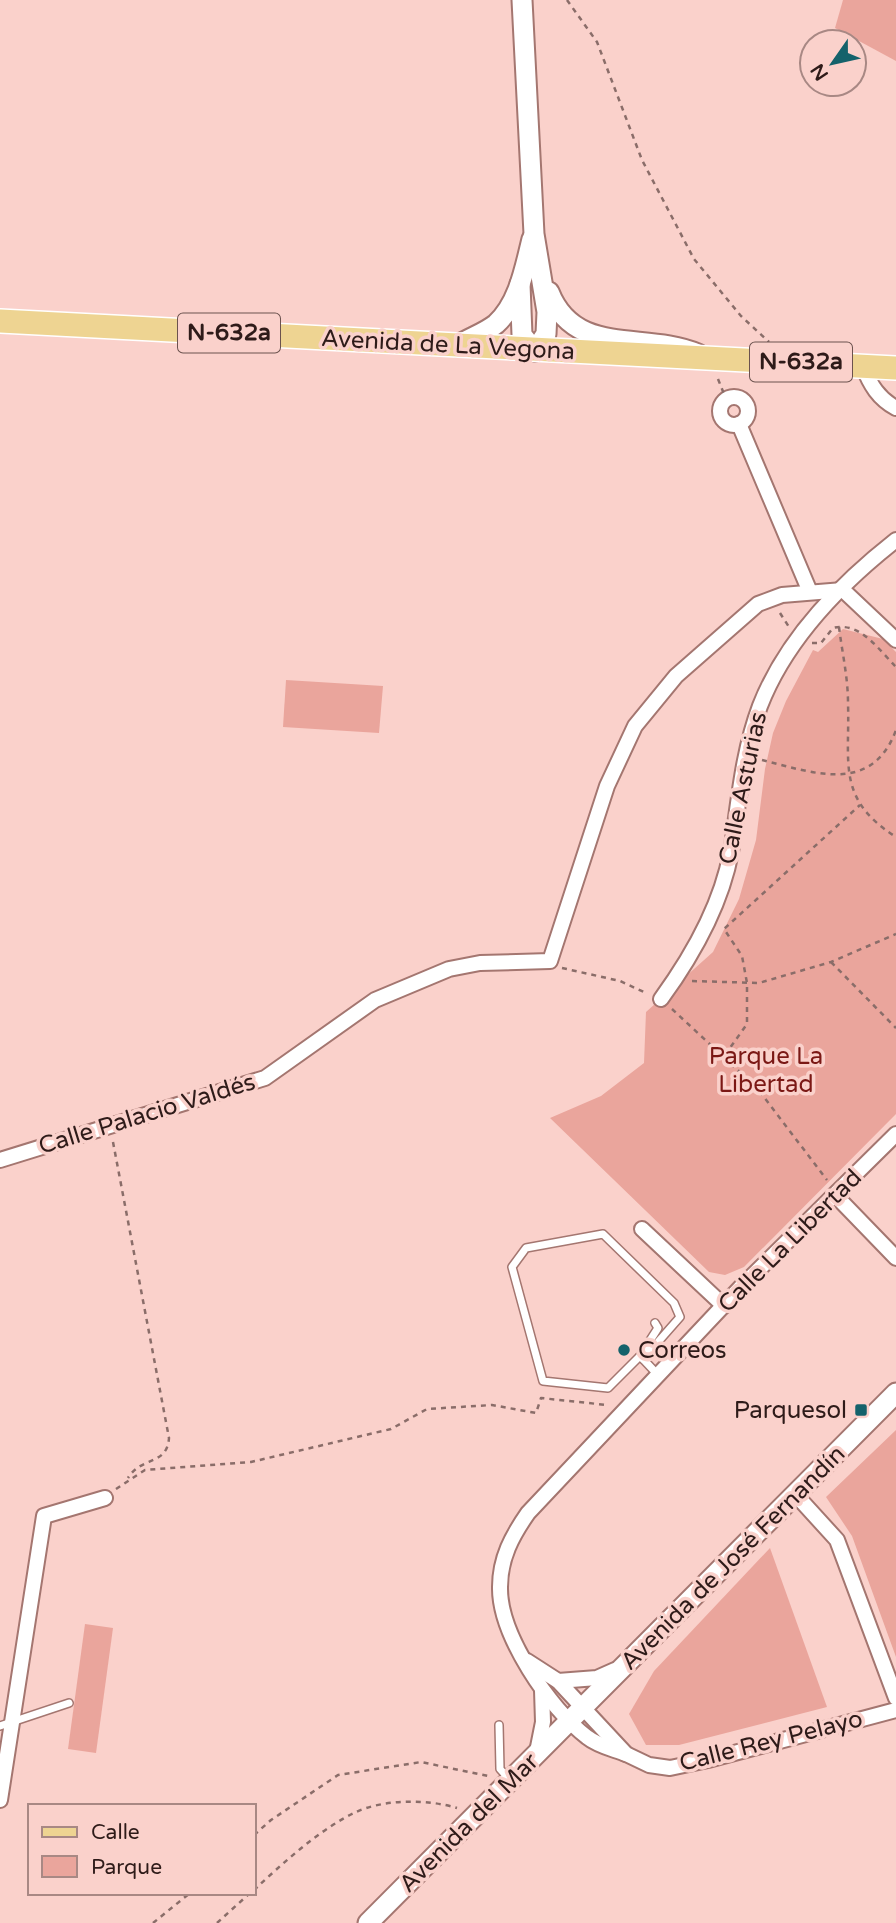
<svg xmlns="http://www.w3.org/2000/svg" width="896" height="1923" font-family="'Varela Round',sans-serif">
	<style>
		.green { fill: #eaa59c }
		.lines { fill: none; stroke-linecap: round; stroke-linejoin: round }
		.lane-casing { stroke: #a47670; stroke-width: 10 }
		.street-casing { stroke: #a47670; stroke-width: 18 }
		.secondary-casing { stroke: #a47670; stroke-width: 23 }
		.primary-casing { stroke: #fff; stroke-width: 26 }
		.path { stroke: #8a6d69; stroke-width: 2.5; stroke-dasharray: 5 5; stroke-linecap: butt }
		.lane { stroke: #fff; stroke-width: 7 }
		.street { stroke: #fff; stroke-width: 14 }
		.secondary { stroke: #fff; stroke-width: 19 }
		.primary { stroke: #eed492; stroke-width: 23 }
		.poi-dot { fill: #14626b; stroke: #fad1cb; stroke-width: 2.5 }
		.labels { text-anchor: middle; dominant-baseline: central; stroke-width: 7; stroke-linejoin: round; paint-order: stroke }
		.shield { fill: #fad1cb; stroke: #6b524e; stroke-width: 2 }
		.shield-label { font-size: 23px; font-weight: bold; fill: #2e1b19 }
		.street-label { font-size: 24px; fill: #2e1b19; stroke: #fad1cb }
		.park-label { font-size: 24px; fill: #7b1815; stroke: #fad1cb }
		.poi-label { font-size: 24px; fill: #2e1b19; stroke: #fad1cb; text-anchor: start }
	</style>
	<rect width="100%" height="100%" fill="#fad1cb"/>
	<g class="green">
		<path d="M843,0H896V61L835,28Z"/>
		<path d="M843,629L883,639L896,652V1114L744,1267L725,1275L709,1272L550,1118L601,1096L644,1063L646,1012L713,952L739,899L756,840L765,769L773,733L786,701L813,650L818,652Z"/>
		<path d="M286,680L383,686L379,733L283,727Z"/>
		<path d="M896,1430V1657L852,1536L826,1497Z"/>
		<path d="M770,1548L827,1707L679,1745H646L629,1714L654,1671Z"/>
		<path d="M85,1624L113,1628L96,1753L68,1749Z"/>
	</g>
	<g class="lines">
		<defs>
			<g id="lane">
				<path d="M603,1234L674,1303L680,1317L643,1359L640,1356L608,1388L543,1381L512,1267L526,1248Z"/>
				<path d="M640,1356L658,1328L655,1323"/>
				<path d="M643,1359L659,1376"/>
				<path d="M499,1725L500,1769L510,1780"/>
				<path d="M0,1726L69,1703"/>
			</g>
			<g id="street">
				<path d="M863,366C870,385 879,399 896,408"/>
				<circle cx="734" cy="411" r="14"/>
				<path d="M739,424L810,592"/>
				<path d="M843,590L896,640"/>
				<path d="M661,999C693,955 721,906 731,852C739,802 742,754 760,706C786,639 840,584 896,540"/>
				<path d="M0,1160L265,1078L375,1000L449,969L480,963L550,961L607,786L635,726L676,676L758,604L782,595L843,590"/>
				<path d="M836,1196L896,1258"/>
				<path d="M642,1229L724,1306"/>
				<path d="M796,1495L837,1540L896,1698"/>
				<path d="M527,1661L558,1681L626,1754L649,1765L670,1768L708,1760L896,1710"/>
				<path d="M558,1681L597,1678L615,1670"/>
				<path d="M537,1752L543,1722L542,1690"/>
				<path d="M626,1754C613,1749 598,1746 587,1737C550,1709 499,1635 500,1587C500,1558 512,1536 528,1513L740,1288L896,1134"/>
				<path d="M0,1800L44,1516L105,1498"/>
			</g>
			<g id="secondary">
				<path d="M520,284L522,335L535,351L546,334L547,312L534,234L522,0"/>
				<path d="M549,292C575,358 644,331 698,354"/>
				<path d="M457,346C469,338 485,333 496,324C519,303 525,267 532,239"/>
				<path d="M368,1923L896,1393"/>
			</g>
			<path id="primary" d="M0,321L896,368"/>
		</defs>
		<use href="#lane" class="lane-casing"/>
		<use href="#street" class="street-casing"/>
		<use href="#secondary" class="secondary-casing"/>
		<use href="#primary" class="primary-casing"/>
		<g class="path">
			<path d="M567,0L597,42L642,160L694,259L741,316L769,342"/>
			<path d="M718,379L726,399"/>
			<path d="M780,613L789,627"/>
			<path d="M839,627C842,652 848,677 848,703C850,763 836,799 896,837"/>
			<path d="M812,643H821L833,628C860,621 879,650 896,667"/>
			<path d="M762,760C814,773 872,795 896,730"/>
			<path d="M831,962L896,1028"/>
			<path d="M562,968L620,981L646,993"/>
			<path d="M692,981L759,983L831,962L896,934"/>
			<path d="M672,1009L757,1088L827,1180"/>
			<path d="M725,1055L747,1024V983L742,956L724,929L860,805"/>
			<path d="M113,1142L169,1438C167,1466 141,1456 128,1478"/>
			<path d="M116,1489L145,1470L251,1462L391,1429L427,1409L492,1405L536,1413L541,1398L607,1405"/>
			<path d="M254,1835L271,1820L338,1775L421,1762L488,1776"/>
			<path d="M254,1890C283,1863 320,1829 356,1812C384,1799 428,1799 457,1808"/>
			<path d="M153,1923L190,1893"/>
			<path d="M217,1923L250,1893"/>
		</g>
		<use href="#lane" class="lane"/>
		<use href="#street" class="street"/>
		<use href="#secondary" class="secondary"/>
		<use href="#primary" class="primary"/>
	</g>
	<g class="poi-dot">
		<circle cx="624" cy="1350" r="7"/>
		<rect x="854" y="1403" width="14" height="14" rx="3.5"/>
	</g>
	<g class="labels">
		<g class="shield">
			<rect x="178" y="313.5" width="102" height="39" rx="5"/>
			<rect x="750" y="342.5" width="102" height="39" rx="5"/>
		</g>
		<g class="shield-label">
			<text x="229" y="333">N-632a</text>
			<text x="801" y="362">N-632a</text>
		</g>
		<g class="street-label">
			<text transform="translate(448 345) rotate(3)">Avenida de La Vegona</text>
			<text transform="translate(743 788) rotate(-78)">Calle Asturias</text>
			<text transform="translate(147 1114) rotate(-17)">Calle Palacio Valdés</text>
			<text transform="translate(790 1241) rotate(-45)">Calle La Libertad</text>
			<text transform="translate(733 1558) rotate(-45)">Avenida de José Fernandín</text>
			<text transform="translate(771 1741) rotate(-14)">Calle Rey Pelayo</text>
			<text transform="translate(469 1823) rotate(-45)">Avenida del Mar</text>
		</g>
		<g class="park-label">
			<text x="766" y="1056">Parque La<tspan x="766" dy="28">Libertad</tspan></text>
		</g>
		<g class="poi-label">
			<text x="638" y="1350">Correos</text>
			<text x="847" y="1410" text-anchor="end">Parquesol</text>
		</g>
	</g>
	<rect x="28" y="1804" width="228" height="91" fill="#fad1cb" stroke="#a88884" stroke-width="2"/>
	<rect x="42" y="1827" width="35" height="10" fill="#eed492" stroke="#a88884" stroke-width="2"/>
	<text x="91" y="1839" font-size="21" fill="#2e1b19">Calle</text>
	<rect x="42" y="1856" width="35" height="21" fill="#eaa59c" stroke="#a88884" stroke-width="2"/>
	<text x="91" y="1874" font-size="21" fill="#2e1b19">Parque</text>
	<g transform="translate(833 63) rotate(236)"><circle r="33" fill="#fad1cb" stroke="#a88884" stroke-width="2"/>
	<path d="M0-5L12 26L0 18L-12 26Z" fill="#14626b"/>
	<text y="-10" font-size="19" font-weight="bold" text-anchor="middle" fill="#2e1b19">N</text>
	</g>
</svg>
